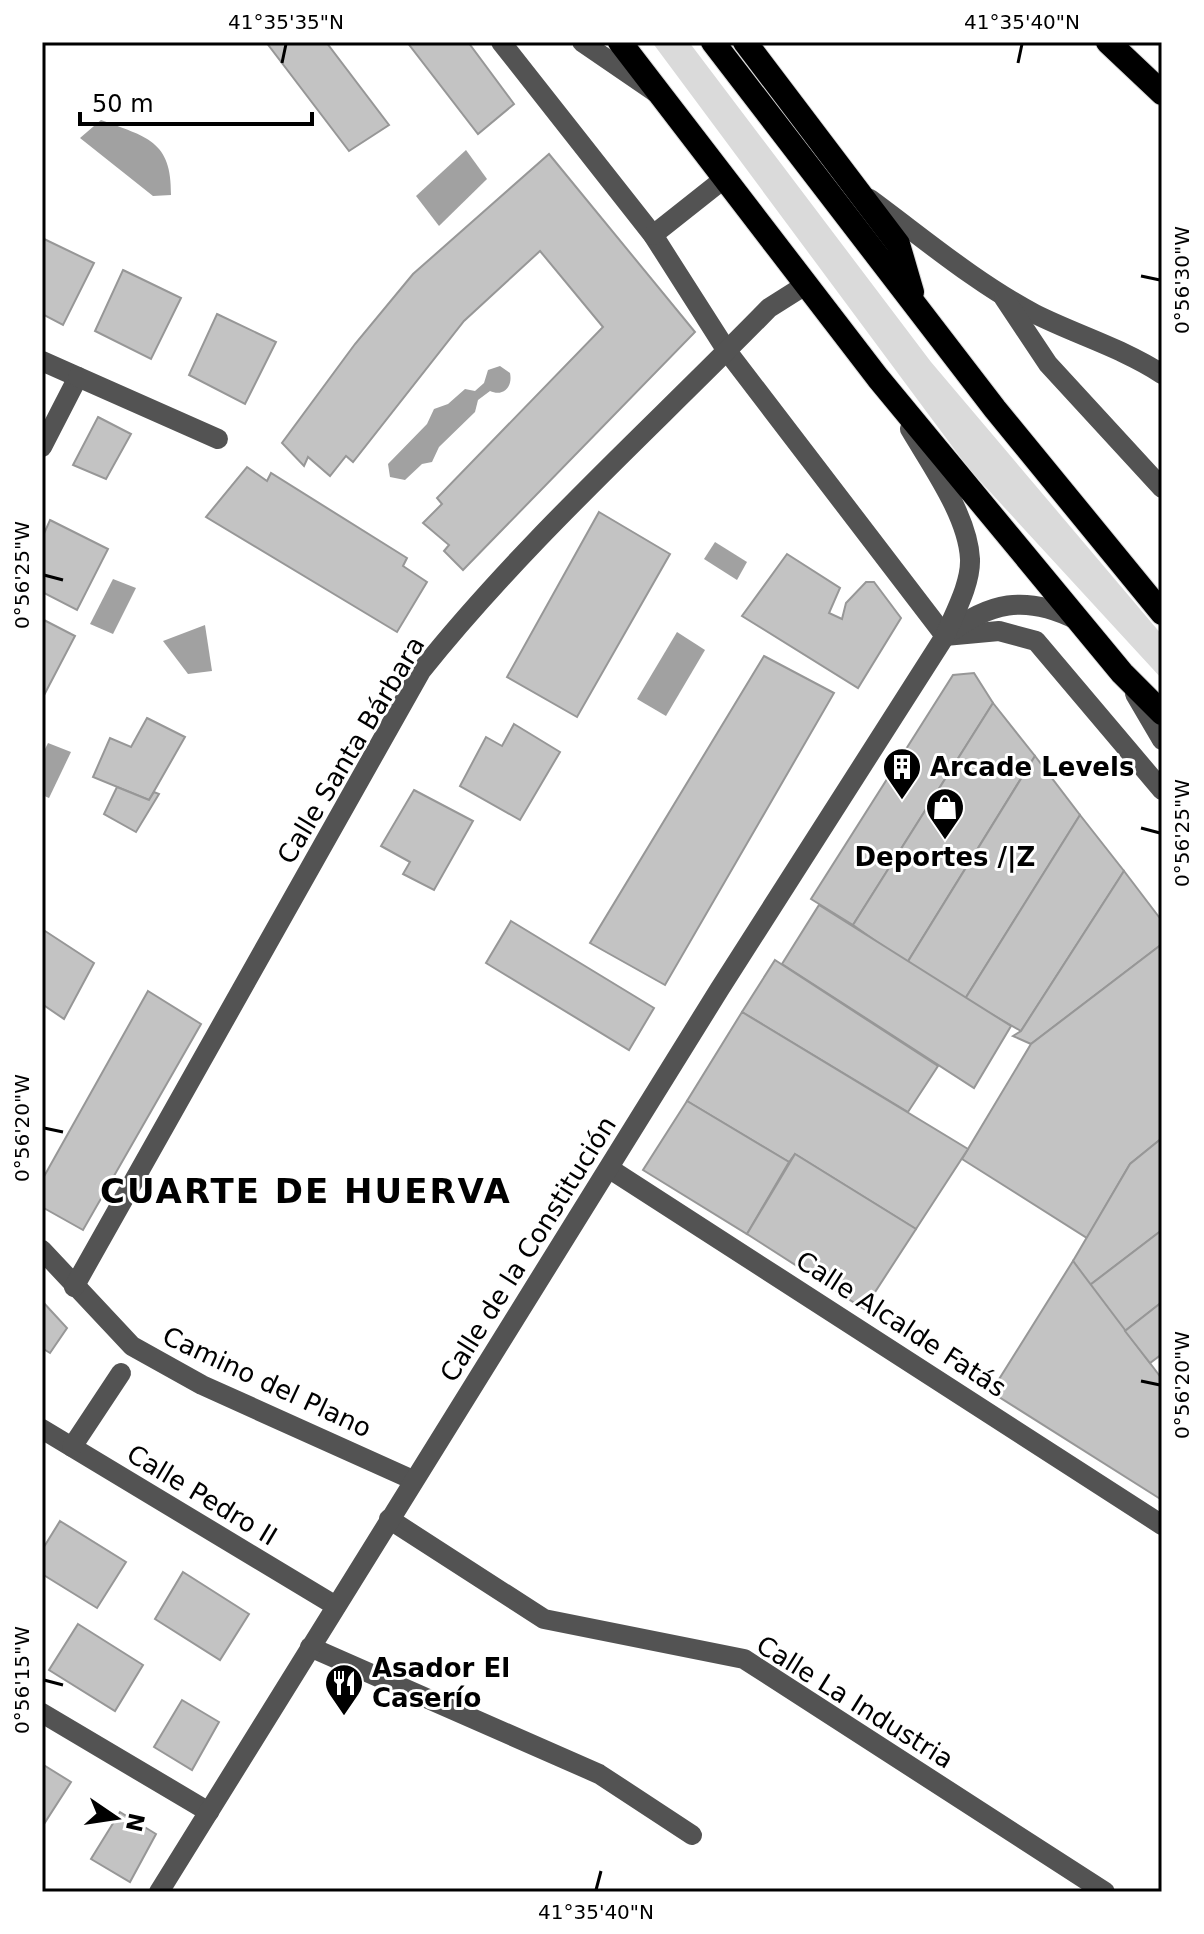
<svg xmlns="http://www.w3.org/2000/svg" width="1204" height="1934" font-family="'DejaVu Sans',sans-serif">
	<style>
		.green { fill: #dadada }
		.water { fill: #a1a1a1 }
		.building { fill: #c3c3c3; stroke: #979797; stroke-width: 2 }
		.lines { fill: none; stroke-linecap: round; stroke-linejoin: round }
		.highway-casing { stroke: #dbdbdb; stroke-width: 26 }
		.minor { stroke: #535353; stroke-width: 20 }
		.highway { stroke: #000; stroke-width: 24 }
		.ticks { fill: none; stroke: #000; stroke-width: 3 }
		.labels { text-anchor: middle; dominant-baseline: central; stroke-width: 6; stroke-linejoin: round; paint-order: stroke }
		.street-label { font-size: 26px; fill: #000; stroke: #fff }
		.poi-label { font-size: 26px; font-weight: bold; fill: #000; stroke: #fff; text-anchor: start }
		.district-label { font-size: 34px; font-weight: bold; letter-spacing: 2px; fill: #000; stroke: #fff }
		.neatline { fill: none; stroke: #000; stroke-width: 3 }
		.ticks-label { font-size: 20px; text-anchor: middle; fill: #000 }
	</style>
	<rect width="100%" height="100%" fill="#fff"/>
	<path class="green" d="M652,42H689L931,362L1162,635V679L969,469Z"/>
	<g class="water">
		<path d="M101,120C146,137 172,140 171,195L153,196L80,138Z"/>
		<path d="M466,150L487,179L439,226L416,196Z"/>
		<path d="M500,366L510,373C513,387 503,397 490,391L478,400L475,412L439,447L432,462L422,464L405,480L390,477L388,464L427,424L434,409L448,404L465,389L475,391L484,383L488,370Z"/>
		<path d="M715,542L747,562L737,580L704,559Z"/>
		<path d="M113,579L136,588L113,634L90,624Z"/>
		<path d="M205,625L212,671L188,674L163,641Z"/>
		<path d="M677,632L705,650L666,716L637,699Z"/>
		<path d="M48,743L71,752L49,798L42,795V755Z"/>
	</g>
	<g class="building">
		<path d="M266,42H326L389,125L349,151Z"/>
		<path d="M407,42H468L514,104L478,134Z"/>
		<path d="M549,154L695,332L463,570L444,551L449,545L423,523L442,504L437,498L603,327L540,251L464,321L353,462L346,456L330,476L308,457L304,466L282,443L355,344L413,274Z"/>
		<path d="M42,238L94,263L63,325L42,314Z"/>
		<path d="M123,270L181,298L151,359L95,331Z"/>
		<path d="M217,314L276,342L245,404L189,375Z"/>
		<path d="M98,417L131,434L106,479L73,465Z"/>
		<path d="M247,467L267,481L271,473L407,558L403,566L427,582L397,632L206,517Z"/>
		<path d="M599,512L670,554L577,717L507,677Z"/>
		<path d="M50,520L108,549L77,610L42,592V538Z"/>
		<path d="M787,554L840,588L829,613L842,619L846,603L866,582H874L901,618L858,688L742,616Z"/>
		<path d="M42,619L75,636L42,699Z"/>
		<path d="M764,656L834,693L665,985L590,943Z"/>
		<path d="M974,673L993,703L853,925L811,899L953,675Z"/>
		<path d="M993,703L1035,756L907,963L853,925Z"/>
		<path d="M147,718L185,737L149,800L93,777L110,738L131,747Z"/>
		<path d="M514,724L560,752L520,820L460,786L486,737L502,746Z"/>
		<path d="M1035,756L1080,815L965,999L907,963Z"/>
		<path d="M117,787L149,800L154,792L159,794L136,832L104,814Z"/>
		<path d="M414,790L473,821L434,890L403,874L410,862L381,846Z"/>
		<path d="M1080,815L1124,871L1021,1031L965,999Z"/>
		<path d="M1124,871L1162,921V944L1031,1044L1013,1036L1021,1031Z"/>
		<path d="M819,905L1011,1026L974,1088L782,964Z"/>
		<path d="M511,921L654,1008L629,1050L486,963Z"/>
		<path d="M42,929L94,963L64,1019L42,1004Z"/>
		<path d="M1162,944V1138L1130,1164L1087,1238L962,1159L1031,1044Z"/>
		<path d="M775,960L938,1066L908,1112L742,1012Z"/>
		<path d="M148,991L201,1024L83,1230L42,1207V1180Z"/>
		<path d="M742,1012L968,1149L916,1229L795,1154L789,1162L687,1101Z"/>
		<path d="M687,1101L789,1162L747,1234L643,1170Z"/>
		<path d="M1162,1138V1230L1090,1285L1073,1261L1130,1164Z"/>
		<path d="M795,1154L916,1229L864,1309L747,1234Z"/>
		<path d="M1162,1230V1302L1125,1331L1090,1285Z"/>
		<path d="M1073,1261L1162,1379V1500L991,1392Z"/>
		<path d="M42,1301L67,1328L50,1353L42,1348Z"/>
		<path d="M1162,1302V1354L1150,1363L1125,1331Z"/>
		<path d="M60,1521L126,1562L97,1608L42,1574V1550Z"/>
		<path d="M183,1572L249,1614L220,1660L155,1619Z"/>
		<path d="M78,1624L143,1665L115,1711L49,1670Z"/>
		<path d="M182,1700L219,1722L192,1770L154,1747Z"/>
		<path d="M42,1764L71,1782L42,1827Z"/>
		<path d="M120,1812L156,1834L130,1882L91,1859Z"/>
	</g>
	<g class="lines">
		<defs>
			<g id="highway">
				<path d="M620,42L878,378L1122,673L1162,713"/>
				<path d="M713,42L995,409L1162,613"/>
				<path d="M745,42L898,244L912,292"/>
				<path d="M1108,42L1162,93"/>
			</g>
		</defs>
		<use href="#highway" class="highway-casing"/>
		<g class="minor">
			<path d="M501,42L653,235L727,351L945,636"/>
			<path d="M582,42L655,92"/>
			<path d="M870,199C923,238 976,283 1035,314C1077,335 1122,348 1162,374"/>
			<path d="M653,235L725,178"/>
			<path d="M1004,298L1048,364L1162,488"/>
			<path d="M42,361L78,377L42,447"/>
			<path d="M78,377L218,439"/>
			<path d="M945,636L999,631L1036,641L1162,790"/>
			<path d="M945,636C989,602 1025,594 1077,620"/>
			<path d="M1135,694L1162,740"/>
			<path d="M610,1169L1162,1525"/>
			<path d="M42,1250L132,1346L202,1385L413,1480"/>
			<path d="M74,1287L421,671C525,541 653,427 769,308L807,284"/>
			<path d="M42,1429L336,1606"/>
			<path d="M72,1447L121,1373"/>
			<path d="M389,1519L544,1619L744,1659L1105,1892"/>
			<path d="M310,1647L599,1774L692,1835"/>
			<path d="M42,1713L209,1812"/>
			<path d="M159,1892L719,990L945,636C954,614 971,584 970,559C968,516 931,465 910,429"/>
		</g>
		<use href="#highway" class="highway"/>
	</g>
	<path class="ticks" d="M282,63L286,44M1018,63L1022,44M1141,276L1160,280M44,575L63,580M1141,828L1160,833M44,1128L63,1132M1141,1381L1160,1385M44,1680L63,1685M596,1890L601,1871"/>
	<defs>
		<symbol id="building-pin" viewBox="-11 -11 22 30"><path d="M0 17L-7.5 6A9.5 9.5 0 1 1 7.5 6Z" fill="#000" stroke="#fff"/><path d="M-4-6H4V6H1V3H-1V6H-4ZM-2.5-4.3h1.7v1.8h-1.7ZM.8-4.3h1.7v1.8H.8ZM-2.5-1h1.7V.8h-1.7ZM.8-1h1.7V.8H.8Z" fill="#fff"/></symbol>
		<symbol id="shop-pin" viewBox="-11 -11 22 30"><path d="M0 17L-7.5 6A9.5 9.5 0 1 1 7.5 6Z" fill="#000" stroke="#fff"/><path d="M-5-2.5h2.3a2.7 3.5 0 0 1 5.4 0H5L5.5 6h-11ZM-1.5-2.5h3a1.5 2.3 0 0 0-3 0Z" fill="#fff"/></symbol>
		<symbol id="restaurant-pin" viewBox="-11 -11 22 30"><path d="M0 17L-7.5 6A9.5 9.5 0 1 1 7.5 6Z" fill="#000" stroke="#fff"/><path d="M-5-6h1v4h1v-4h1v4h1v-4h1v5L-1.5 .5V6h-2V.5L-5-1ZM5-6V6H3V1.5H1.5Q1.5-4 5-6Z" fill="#fff"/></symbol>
	</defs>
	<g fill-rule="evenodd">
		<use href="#building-pin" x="880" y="745" width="44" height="60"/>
		<use href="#shop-pin" x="923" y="785" width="44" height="60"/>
		<use href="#restaurant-pin" x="322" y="1661" width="44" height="60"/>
	</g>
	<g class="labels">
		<g class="street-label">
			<text transform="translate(351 750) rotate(-59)">Calle Santa Bárbara</text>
			<text transform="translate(528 1249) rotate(-58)">Calle de la Constitución</text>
			<text transform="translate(901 1324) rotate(33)">Calle Alcalde Fatás</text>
			<text transform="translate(267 1382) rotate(25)">Camino del Plano</text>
			<text transform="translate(202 1495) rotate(31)">Calle Pedro II</text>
			<text transform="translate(855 1702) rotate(32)">Calle La Industria</text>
		</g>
		<g class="poi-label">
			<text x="930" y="767">Arcade Levels</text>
			<text x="945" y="857" text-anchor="middle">Deportes /|Z</text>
			<text x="372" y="1668">Asador El<tspan x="372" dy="30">Caserío</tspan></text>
		</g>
		<g class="district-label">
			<text x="306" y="1191">CUARTE DE HUERVA</text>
		</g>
	</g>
	<rect width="1204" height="1934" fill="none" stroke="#ffffff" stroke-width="88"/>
	<g transform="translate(116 1818) rotate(103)" stroke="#ffffff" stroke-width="6" paint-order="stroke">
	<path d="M0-6L14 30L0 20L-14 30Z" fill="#000000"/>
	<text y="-12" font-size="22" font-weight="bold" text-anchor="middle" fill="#000000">N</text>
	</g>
	<path d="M80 112v12h232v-12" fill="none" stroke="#000000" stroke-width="4"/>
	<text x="92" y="112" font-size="24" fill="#000000" stroke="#ffffff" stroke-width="6" paint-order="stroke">50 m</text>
	<rect x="44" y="44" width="1116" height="1846" class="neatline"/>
	<g class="ticks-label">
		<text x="286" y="29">41°35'35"N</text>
		<text x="1022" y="29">41°35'40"N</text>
		<text transform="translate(1182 280) rotate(-90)" y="7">0°56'30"W</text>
		<text transform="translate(22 575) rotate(-90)" y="7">0°56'25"W</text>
		<text transform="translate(1182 833) rotate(-90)" y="7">0°56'25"W</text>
		<text transform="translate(22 1128) rotate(-90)" y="7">0°56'20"W</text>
		<text transform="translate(1182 1385) rotate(-90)" y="7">0°56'20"W</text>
		<text transform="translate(22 1680) rotate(-90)" y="7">0°56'15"W</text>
		<text x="596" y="1919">41°35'40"N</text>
	</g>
</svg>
